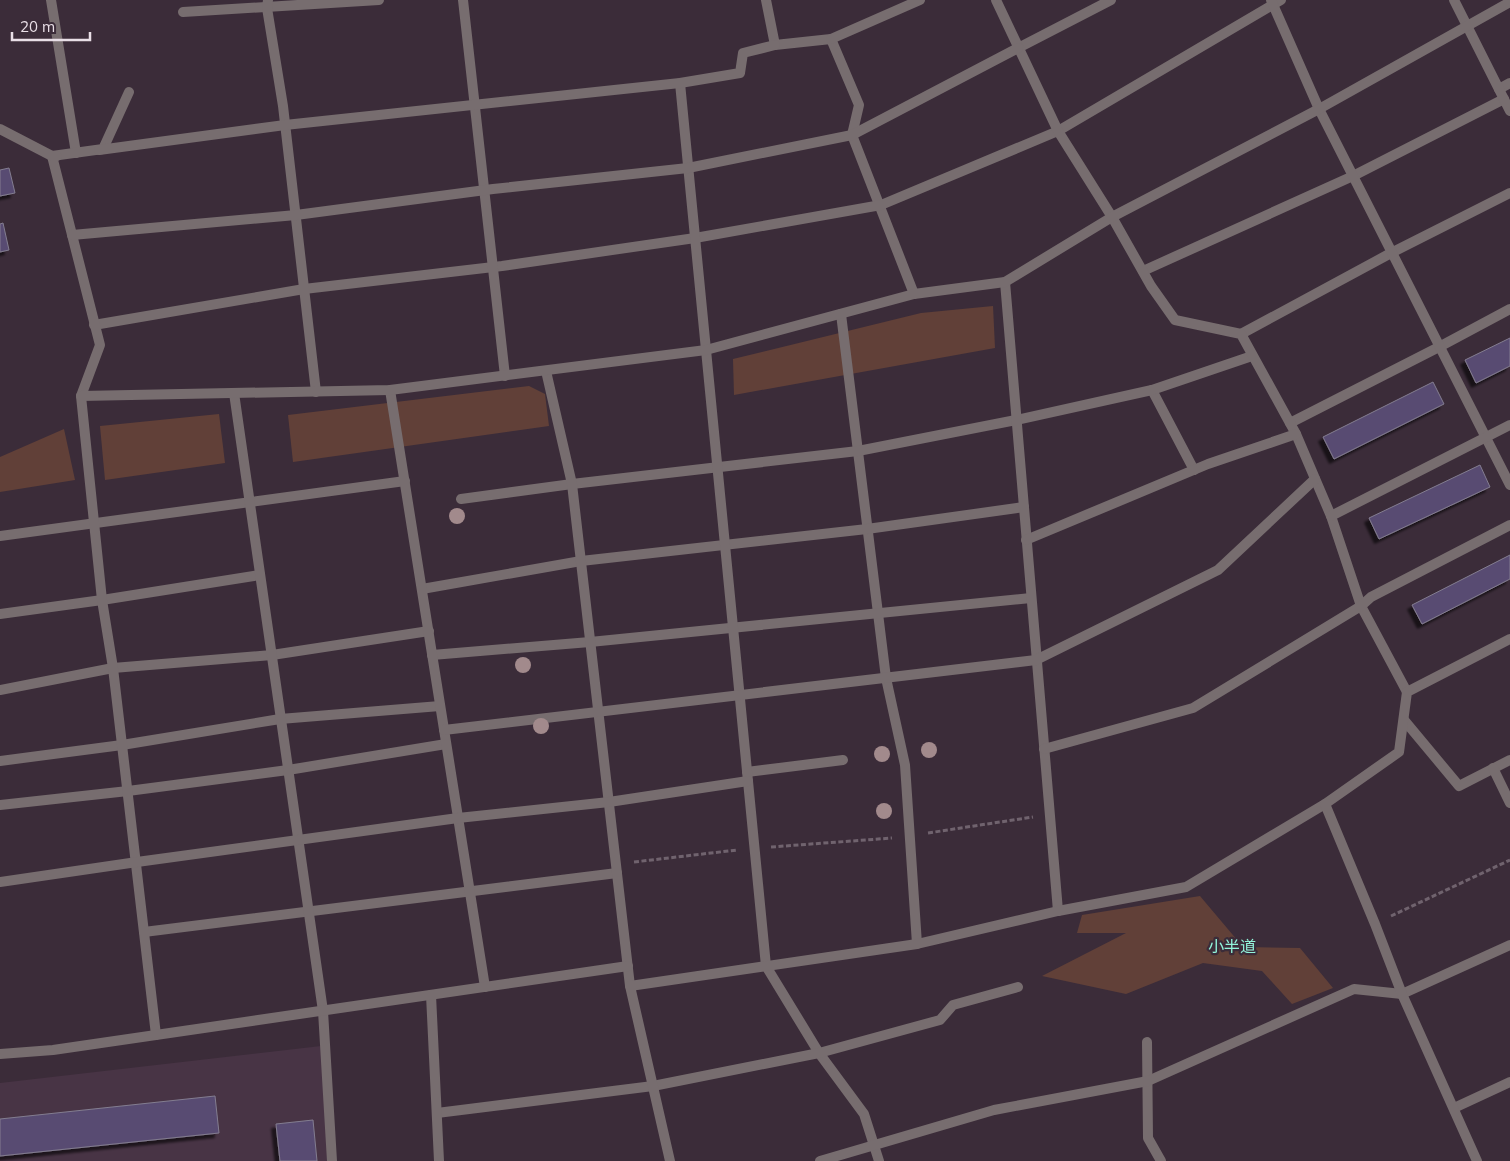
<svg xmlns="http://www.w3.org/2000/svg" width="1510" height="1161" font-family="Mulish,'Noto Sans SC',sans-serif">
	<style>
		.built { fill: #483445 }
		.green { fill: #614038 }
		.building { fill: #594c72; stroke: #837d90; filter: url(#shadow) }
		.lines { fill: none; stroke-linecap: round; stroke-linejoin: round }
		.path { stroke: #70636e; stroke-width: 3; stroke-dasharray: 5 2.5; stroke-linecap: butt }
		.service { stroke: #776d6f; stroke-width: 10 }
		.minor { stroke: #776d6f; stroke-width: 10 }
		.tree { fill: #a28a8c }
		.labels { text-anchor: middle; dominant-baseline: central; stroke-width: 4.5; stroke-linejoin: round; paint-order: stroke }
		.neighbourhood-label { font-size: 16px; fill: #92f4da; stroke: #3b2c39 }
	</style>
	<defs>
		<filter id="shadow"><feDropShadow dx="-4.5" dy="4.5" stdDeviation="1" flood-color="#0009"/></filter>
	</defs>
	<rect width="100%" height="100%" fill="#3b2c39"/>
	<path class="built" d="M321,1046L328,1161H0V1083Z"/>
	<g class="green">
		<path d="M993,306L995,348L734,395L733,359L921,313Z"/>
		<path d="M529,386L545,394L549,426L293,462L288,415Z"/>
		<path d="M219,414L225,463L105,480L100,426Z"/>
		<path d="M64,429L75,480L0,492V457Z"/>
		<path d="M1200,896L1243,947L1300,948L1333,988L1292,1004L1262,971L1203,963L1126,994L1042,976L1126,933H1077L1082,915Z"/>
	</g>
	<g class="building">
		<path d="M9,168L15,193L0,196V170Z"/>
		<path d="M3,223L9,250L0,252V224Z"/>
		<path d="M1510,338V366L1476,383L1465,360Z"/>
		<path d="M1433,382L1444,404L1334,459L1323,437Z"/>
		<path d="M1480,465L1490,487L1379,539L1369,518Z"/>
		<path d="M1510,555V579L1422,624L1412,605Z"/>
		<path d="M215,1096L219,1133L0,1156V1119Z"/>
		<path d="M313,1120L317,1161H280L276,1124Z"/>
	</g>
	<g class="lines">
		<g class="path">
			<path d="M928,833L1033,817"/>
			<path d="M771,847L892,838"/>
			<path d="M634,862L737,850"/>
			<path d="M1391,916L1510,860"/>
		</g>
		<g class="service">
			<path d="M51,0L76,153"/>
			<path d="M766,0L775,45L831,39L859,105L852,135L914,294"/>
			<path d="M183,12L379,0"/>
			<path d="M831,39L920,0"/>
			<path d="M1018,48L1111,0"/>
			<path d="M1499,89L1510,83"/>
			<path d="M1143,271L1353,176L1504,99"/>
			<path d="M841,314L886,678L905,765L917,944"/>
			<path d="M94,325L304,289L502,266L695,238L881,205L1058,131L1281,0"/>
			<path d="M1241,334L1391,253L1510,193"/>
			<path d="M1152,390L1194,470"/>
			<path d="M1290,423L1439,347L1510,309"/>
			<path d="M461,499L572,484L858,451L1016,420L1152,390L1252,356"/>
			<path d="M0,536L405,481"/>
			<path d="M422,589L581,561L867,529L1024,507"/>
			<path d="M0,614L102,600L260,575"/>
			<path d="M432,655L590,642L1031,598"/>
			<path d="M0,690L113,668L272,655L429,631"/>
			<path d="M1404,720L1459,786L1510,760"/>
			<path d="M0,761L122,745L280,719L440,706"/>
			<path d="M1493,768L1510,803"/>
			<path d="M747,772L843,760"/>
			<path d="M0,805L128,791L288,770L446,744"/>
			<path d="M144,932L617,873"/>
			<path d="M766,966L819,1053L864,1114L879,1161"/>
			<path d="M1402,994L1510,945"/>
			<path d="M323,1011L332,1161"/>
			<path d="M1147,1042L1148,1138L1161,1161"/>
			<path d="M1454,1108L1510,1082"/>
			<path d="M437,1113L653,1086L819,1053L940,1020L953,1005L1018,987"/>
		</g>
		<g class="minor">
			<path d="M268,0L267,8L283,106L316,392"/>
			<path d="M463,0L505,376"/>
			<path d="M996,0L1058,131L1112,217L1151,286L1175,320L1241,334L1296,434L1331,516L1361,606L1407,692"/>
			<path d="M1271,0L1319,109L1510,485"/>
			<path d="M1454,0L1510,111"/>
			<path d="M680,83L766,966"/>
			<path d="M129,92L103,149L52,156L100,345L81,396L102,600L113,668L156,1035"/>
			<path d="M0,129L52,156H57"/>
			<path d="M99,150L285,125L680,83L740,73L743,53L775,45"/>
			<path d="M72,235L296,215L493,189L688,168L852,135L1018,48"/>
			<path d="M1005,282L1058,911"/>
			<path d="M546,371L572,484L630,986"/>
			<path d="M390,390L485,987"/>
			<path d="M234,393L323,1011"/>
			<path d="M81,396L390,390L706,350L914,294L1005,282L1112,217L1319,109L1510,2"/>
			<path d="M1331,516L1510,425"/>
			<path d="M1026,540L1208,464L1296,434"/>
			<path d="M444,730L1036,660L1218,570L1315,479"/>
			<path d="M1044,749L1193,708L1361,606L1371,597L1510,525"/>
			<path d="M0,882L137,862L458,818L609,802L748,781"/>
			<path d="M431,995L439,1161"/>
			<path d="M0,1054L53,1050L628,966"/>
			<path d="M670,1161L630,986L917,944L1058,911L1186,887L1325,804"/>
			<path d="M820,1161L994,1110L1148,1081L1354,989L1402,994"/>
			<path d="M1477,1161L1402,994L1375,924L1325,804L1399,752L1407,692L1510,639"/>
		</g>
	</g>
	<g class="tree">
		<circle cx="457" cy="516" r="8"/>
		<circle cx="523" cy="665" r="8"/>
		<circle cx="541" cy="726" r="8"/>
		<circle cx="929" cy="750" r="8"/>
		<circle cx="882" cy="754" r="8"/>
		<circle cx="884" cy="811" r="8"/>
	</g>
	<g class="labels">
		<g class="neighbourhood-label">
			<text x="1232" y="946">小半道</text>
		</g>
	</g>
	<path d="M12 32v8h78v-8" fill="none" stroke="#e9dfe7" stroke-width="2.5"/>
	<text x="20" y="32" font-size="15" fill="#e9dfe7" stroke="#3b2c39" stroke-width="4" paint-order="stroke">20 m</text>
</svg>
